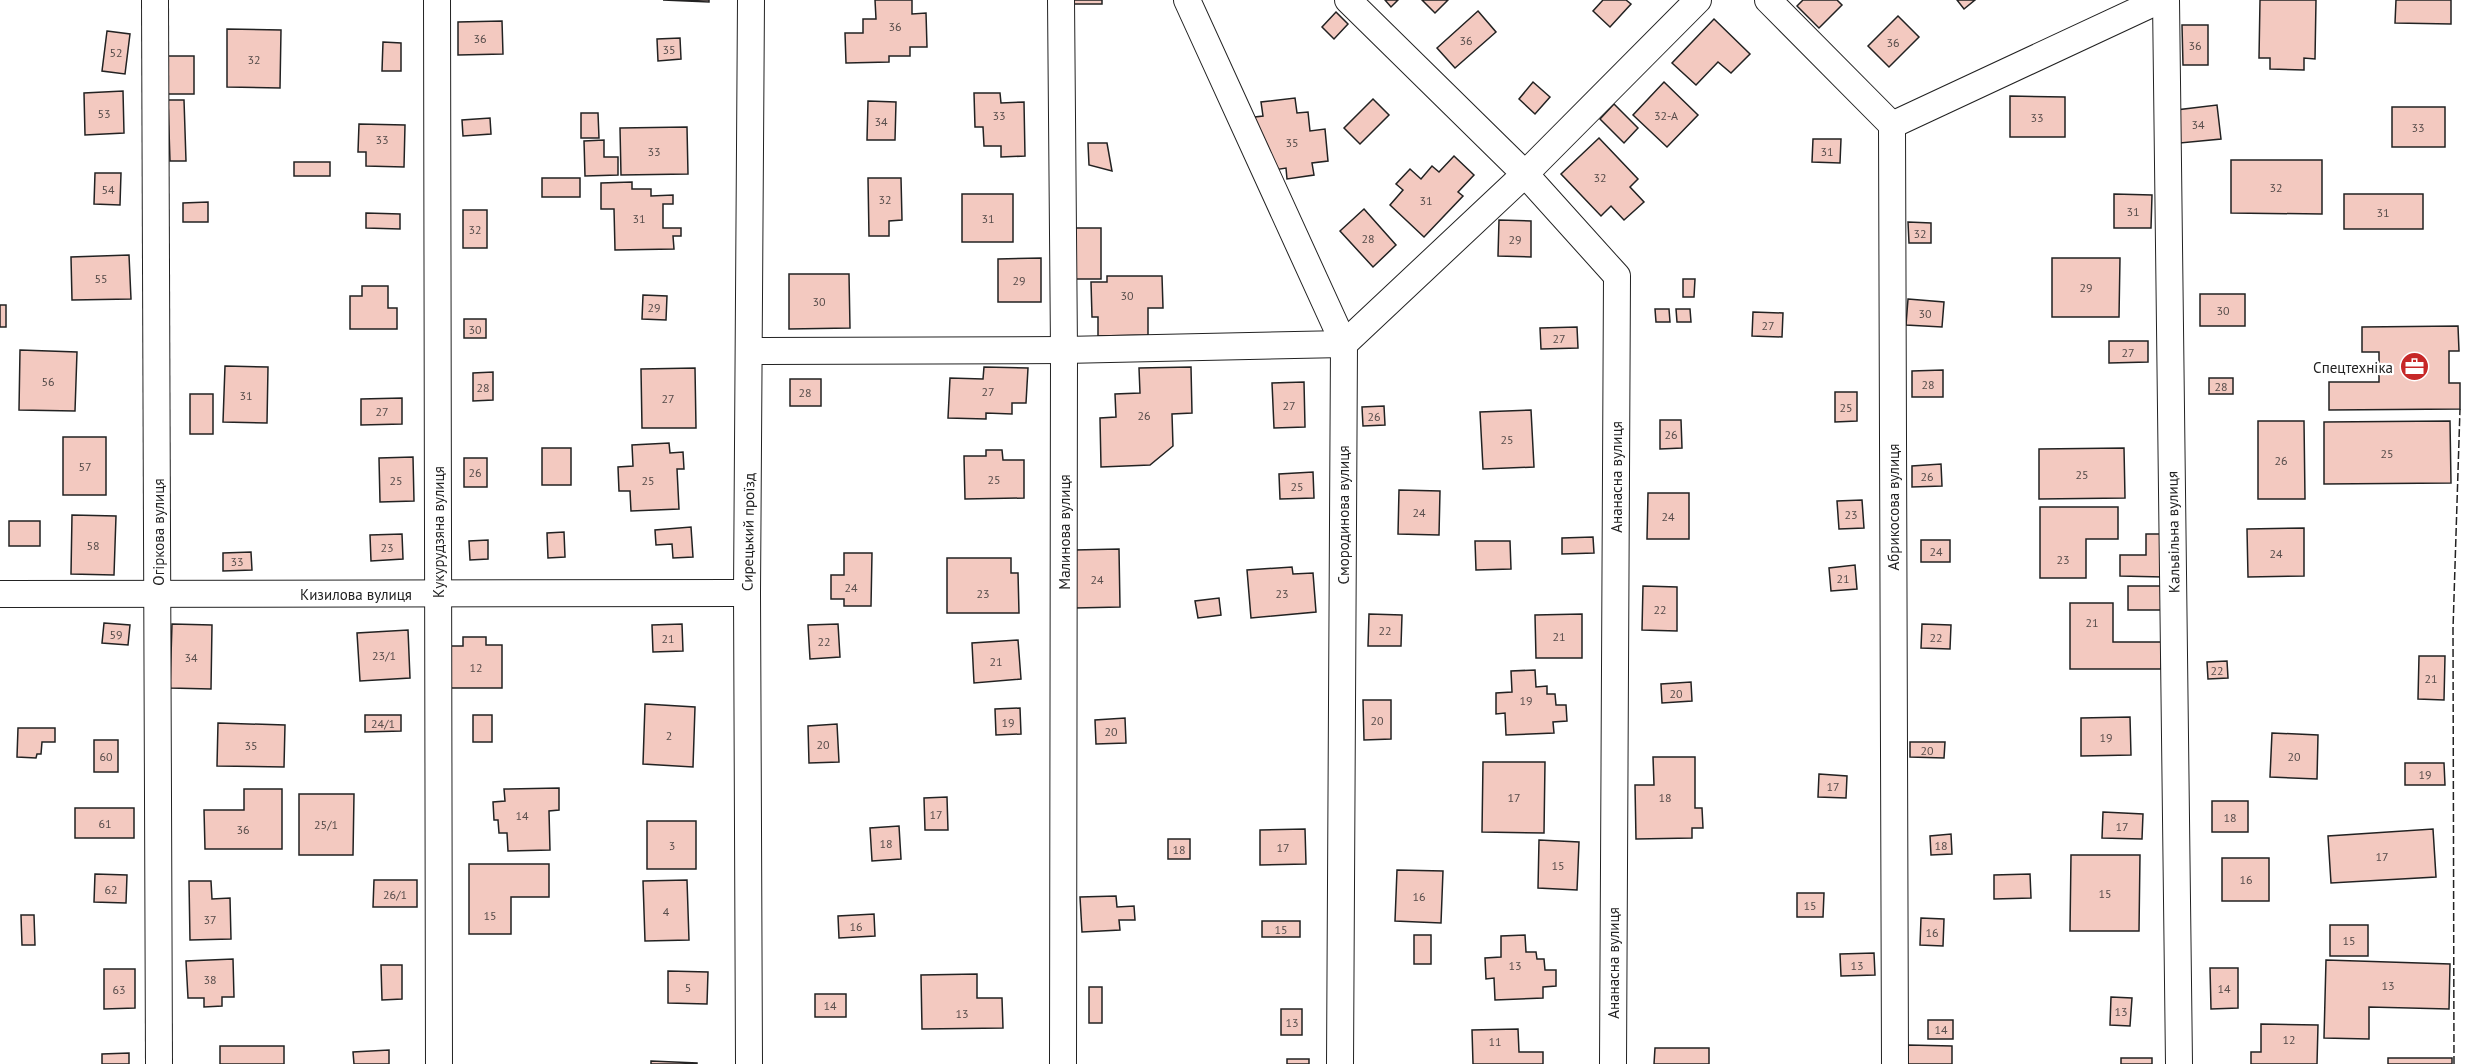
<svg xmlns="http://www.w3.org/2000/svg" width="2481" height="1064" font-family="'PT Sans',sans-serif">
	<style>
		.building { fill: #f3c9c0; stroke: #222; stroke-width: 1.5 }
		.lines { fill: none; stroke-linecap: round; stroke-linejoin: round }
		.minor-casing { stroke: #222; stroke-width: 28 }
		.minor { stroke: #fff; stroke-width: 26 }
		.fence { stroke: #222; stroke-width: 1.5; stroke-dasharray: 8 3; stroke-linecap: butt }
		.labels { text-anchor: middle; dominant-baseline: central; stroke-width: 4.5; stroke-linejoin: round; paint-order: stroke }
		.number-label { font-size: 12px; fill: #564c4a }
		.poi-label { font-size: 15px; fill: #222; stroke: #fff; text-anchor: end }
		.street-label { font-size: 15px; fill: #222; stroke: #fff }
	</style>
	<rect width="100%" height="100%" fill="#fff"/>
	<g class="building">
		<path d="M663,0H709V2Z"/>
		<path d="M875,0H912V14L926,13L927,47H910V56H889V62L846,63L845,33H863V19H876Z"/>
		<rect x="1074" y="0" width="28" height="4"/>
		<path d="M1385,0H1398L1391,7Z"/>
		<path d="M1422,0H1448L1435,13Z"/>
		<path d="M1603,0H1626L1631,4L1610,27L1593,11Z"/>
		<path d="M1803,0H1837L1842,5L1819,28L1797,6Z"/>
		<path d="M1957,0H1975L1964,9Z"/>
		<path d="M2260,0H2316L2315,59L2304,58V70L2270,69V58H2259Z"/>
		<path d="M2396,0H2451V24L2395,23Z"/>
		<path d="M1478,11L1496,32L1455,68L1437,48Z"/>
		<path d="M1336,12L1348,24L1334,39L1322,27Z"/>
		<path d="M1898,16L1919,37L1889,67L1868,46Z"/>
		<path d="M1714,19L1750,54L1731,73L1718,62L1696,85L1672,63Z"/>
		<path d="M502,21L503,54L458,55V22Z"/>
		<path d="M2182,25H2208V65H2183Z"/>
		<path d="M227,29L281,30L280,88L227,87Z"/>
		<path d="M107,31L130,34L125,74L102,71Z"/>
		<path d="M680,38L681,59L658,61L657,39Z"/>
		<path d="M383,42L401,43V71H382Z"/>
		<rect x="168" y="56" width="26" height="38"/>
		<path d="M1533,82L1550,97L1535,114L1519,99Z"/>
		<path d="M1664,82L1698,115L1667,147L1633,115Z"/>
		<path d="M123,91L124,133L85,135L84,93Z"/>
		<path d="M974,93H1000L1001,103L1024,102L1025,156L1001,157V146H984L983,127H975Z"/>
		<path d="M2010,96L2065,97V137H2010Z"/>
		<path d="M1295,98L1297,113L1308,112L1310,131L1325,129L1328,161L1312,163L1314,175L1287,179L1286,168L1274,170L1271,153L1260,154L1255,117L1263,116L1261,102Z"/>
		<path d="M1373,99L1389,115L1360,144L1344,128Z"/>
		<path d="M168,100H184L186,161H170Z"/>
		<path d="M868,101L896,102L895,140H867Z"/>
		<path d="M1614,104L1638,128L1624,143L1600,119Z"/>
		<path d="M2217,105L2221,139L2180,143L2176,110Z"/>
		<rect x="2392" y="107" width="53" height="40"/>
		<path d="M581,113H598L599,138H581Z"/>
		<path d="M490,118L491,134L463,136L462,120Z"/>
		<path d="M359,124L405,125L404,167L366,166V152H358Z"/>
		<path d="M687,127L688,174L621,175L620,128Z"/>
		<path d="M1599,138L1638,179L1630,187L1644,202L1624,220L1611,206L1601,216L1561,174Z"/>
		<path d="M1813,139H1841L1840,163L1812,162Z"/>
		<path d="M604,140V157H618V175L585,176L584,141Z"/>
		<path d="M1088,143H1107L1112,171L1089,165Z"/>
		<path d="M1454,156L1474,175L1458,192L1463,196L1424,237L1390,205L1403,190L1396,184L1410,169L1421,179L1432,166L1439,172Z"/>
		<path d="M2231,160H2322V214L2231,213Z"/>
		<rect x="294" y="162" width="36" height="14"/>
		<path d="M95,173H121L120,205L94,204Z"/>
		<rect x="542" y="178" width="38" height="19"/>
		<path d="M868,178H901L902,220L889,221V236H869Z"/>
		<path d="M632,182V189H651V196L673,195V204H663V228H681V236H673L674,249L615,250L614,209H601V183Z"/>
		<rect x="962" y="194" width="51" height="48"/>
		<path d="M2114,194L2152,195L2151,228H2114Z"/>
		<rect x="2344" y="194" width="79" height="35"/>
		<path d="M208,202V222H183V203Z"/>
		<path d="M1364,209L1396,245L1373,267L1340,231Z"/>
		<rect x="463" y="210" width="24" height="38"/>
		<path d="M366,213L400,214V229L366,228Z"/>
		<path d="M1499,220L1531,221V257L1498,256Z"/>
		<path d="M1908,222L1931,223V243H1909Z"/>
		<path d="M1075,228H1101V279H1074Z"/>
		<path d="M129,255L131,299L72,300L71,257Z"/>
		<path d="M1041,258V302H998V259Z"/>
		<path d="M2052,258H2120L2119,317H2052Z"/>
		<path d="M789,274H849L850,328L789,329Z"/>
		<path d="M1107,276H1162L1163,308H1148V335L1098,336V317H1092L1091,282H1107Z"/>
		<path d="M1683,279H1695L1694,297H1683Z"/>
		<path d="M362,286H388V308H397V329H350V296H362Z"/>
		<rect x="2200" y="294" width="45" height="32"/>
		<path d="M643,295L667,296L666,320L642,319Z"/>
		<path d="M1908,299L1944,302L1942,327L1906,325Z"/>
		<rect x="0" y="305" width="6" height="22"/>
		<path d="M1655,309H1669L1670,322H1656Z"/>
		<path d="M1676,309H1690L1691,322H1677Z"/>
		<path d="M1753,312L1783,313L1782,337L1752,336Z"/>
		<rect x="464" y="319" width="22" height="19"/>
		<path d="M2458,326L2459,351H2449V383H2460V409L2329,410V382H2379V352H2362V327Z"/>
		<path d="M1577,327L1578,348L1541,349L1540,328Z"/>
		<path d="M2109,341H2148V362L2109,363Z"/>
		<path d="M20,350L77,352L75,411L19,410Z"/>
		<path d="M225,366L268,367L267,423L223,422Z"/>
		<path d="M984,367L1028,368L1026,403H1012V414L986,413V419L948,418L950,378L983,379Z"/>
		<path d="M1191,367L1192,413L1172,414L1173,446L1150,465L1101,467L1100,418L1116,417L1115,394L1140,393L1139,368Z"/>
		<path d="M695,368L696,428H642L641,369Z"/>
		<path d="M1943,370V397H1912V371Z"/>
		<path d="M493,372V400L473,401V373Z"/>
		<rect x="2209" y="378" width="24" height="16"/>
		<rect x="790" y="379" width="31" height="27"/>
		<path d="M1304,382L1305,427L1274,428L1272,383Z"/>
		<path d="M1835,392H1857V421L1835,422Z"/>
		<rect x="190" y="394" width="23" height="40"/>
		<path d="M402,398V424L361,425V399Z"/>
		<path d="M1384,406L1385,425L1363,426L1362,407Z"/>
		<path d="M1531,410L1534,467L1483,469L1480,412Z"/>
		<path d="M1660,420H1681L1682,448L1660,449Z"/>
		<path d="M2258,421H2304L2305,499H2258Z"/>
		<path d="M2450,421L2451,483L2324,484V422Z"/>
		<rect x="63" y="437" width="43" height="58"/>
		<path d="M669,443L670,453L683,452L684,469H677L679,509L631,511L630,491H619L618,467L633,466L632,445Z"/>
		<rect x="542" y="448" width="29" height="37"/>
		<path d="M2124,448L2125,498L2039,499V449Z"/>
		<path d="M986,450H1002L1003,460H1024V498L965,499L964,456H986Z"/>
		<path d="M413,457L414,501L380,502L379,458Z"/>
		<rect x="464" y="458" width="23" height="29"/>
		<path d="M1941,464L1942,486L1912,487V466Z"/>
		<path d="M1313,472L1314,498L1280,499L1279,474Z"/>
		<path d="M1399,490L1440,491L1439,535L1398,534Z"/>
		<path d="M1648,493H1689V539H1647Z"/>
		<path d="M1862,500L1864,528L1839,529L1837,501Z"/>
		<path d="M2040,507H2118V539H2086V578H2040Z"/>
		<path d="M72,515L116,516L114,575L71,574Z"/>
		<rect x="9" y="521" width="31" height="25"/>
		<path d="M691,527L693,557L673,558L672,544L656,545L655,530Z"/>
		<path d="M2304,528V576L2248,577L2247,529Z"/>
		<path d="M564,532L565,557L548,558L547,533Z"/>
		<path d="M402,534L403,559L371,561L370,535Z"/>
		<path d="M2146,534H2164L2163,577L2120,576V555H2146Z"/>
		<path d="M1593,537L1594,553L1562,554V538Z"/>
		<path d="M488,540V559L470,560L469,541Z"/>
		<rect x="1921" y="540" width="29" height="22"/>
		<path d="M1475,541H1510L1511,569L1476,570Z"/>
		<path d="M1119,549L1120,607L1075,608V550Z"/>
		<path d="M251,552L252,570L223,571V553Z"/>
		<path d="M844,553H872L871,606H844V599H831V575H844Z"/>
		<path d="M947,558H1011V573H1018L1019,613H947Z"/>
		<path d="M1855,565L1857,589L1831,591L1829,568Z"/>
		<path d="M1292,567L1293,574L1313,573L1316,612L1251,618L1247,570Z"/>
		<path d="M1643,586L1677,587V631L1642,630Z"/>
		<rect x="2128" y="586" width="34" height="24"/>
		<path d="M1219,598L1221,615L1198,618L1195,601Z"/>
		<path d="M2070,603H2113V642H2161V669H2070Z"/>
		<path d="M1369,614L1402,615L1401,646H1368Z"/>
		<path d="M1582,614V658H1536L1535,615Z"/>
		<path d="M104,623L130,625L128,645L102,643Z"/>
		<path d="M172,624L212,625L211,689L170,688Z"/>
		<path d="M682,624L683,651L653,652L652,625Z"/>
		<path d="M838,624L840,657L810,659L808,625Z"/>
		<path d="M1922,624L1951,625L1950,649L1921,648Z"/>
		<path d="M408,630L410,678L360,681L357,633Z"/>
		<path d="M463,637H486V645H502V688H450V646H463Z"/>
		<path d="M1018,640L1021,679L974,683L972,643Z"/>
		<path d="M2419,656H2445L2444,700L2418,699Z"/>
		<path d="M2227,661L2228,678L2208,679L2207,662Z"/>
		<path d="M1535,670L1536,687L1547,686V694H1555L1556,705H1566L1567,721L1553,722L1554,733L1506,735L1505,713L1496,714V693L1512,692L1511,671Z"/>
		<path d="M1691,682L1692,701L1662,703L1661,684Z"/>
		<path d="M1363,700H1391V739L1364,740Z"/>
		<path d="M645,704L695,707L693,767L643,764Z"/>
		<path d="M1020,708L1021,734L996,735L995,709Z"/>
		<path d="M365,715H401V731L365,732Z"/>
		<rect x="473" y="715" width="19" height="27"/>
		<path d="M2130,717L2131,755L2081,756V718Z"/>
		<path d="M1125,718L1126,743L1096,744L1095,720Z"/>
		<path d="M218,723L285,725L284,767L217,766Z"/>
		<path d="M837,724L839,762L809,763L808,726Z"/>
		<path d="M18,728H55V742H42L41,754H37L36,758L17,757Z"/>
		<path d="M2272,733L2318,735L2317,779L2270,777Z"/>
		<rect x="94" y="740" width="24" height="32"/>
		<path d="M1910,742H1945L1944,758L1910,757Z"/>
		<path d="M1653,757H1695V808H1702L1703,828H1692V838L1636,839L1635,785H1654Z"/>
		<path d="M1483,762H1545L1544,833L1482,832Z"/>
		<path d="M2405,763H2444L2445,785H2405Z"/>
		<path d="M1819,774L1847,776L1846,798L1818,797Z"/>
		<path d="M559,788V810L549,811L550,850L508,851L507,833H499L498,820H494L493,802L505,801L504,789Z"/>
		<path d="M244,789H282V849H205L204,810H244Z"/>
		<path d="M299,794H354L353,855H299Z"/>
		<path d="M947,797L948,830H925L924,798Z"/>
		<rect x="2212" y="801" width="36" height="31"/>
		<rect x="75" y="808" width="59" height="30"/>
		<path d="M2103,812L2143,814L2142,839L2102,838Z"/>
		<rect x="647" y="821" width="49" height="48"/>
		<path d="M899,826L901,859L872,861L870,828Z"/>
		<path d="M1305,829L1306,864L1260,865V830Z"/>
		<path d="M2433,829L2436,877L2331,883L2328,836Z"/>
		<path d="M1951,834L1952,854L1931,855L1930,836Z"/>
		<rect x="1168" y="839" width="22" height="20"/>
		<path d="M1539,840L1579,842L1577,890L1538,888Z"/>
		<path d="M2071,855H2140L2139,931H2070Z"/>
		<rect x="2222" y="858" width="47" height="43"/>
		<path d="M469,864H549V897H511V934H469Z"/>
		<path d="M1397,870L1443,871L1441,923L1395,921Z"/>
		<path d="M95,874L127,875L126,903L94,902Z"/>
		<path d="M2030,874L2031,898L1994,899V875Z"/>
		<path d="M374,880H417V907H373Z"/>
		<path d="M687,880L689,940L645,941L643,881Z"/>
		<path d="M189,881H211L212,899L230,898L231,939L190,940Z"/>
		<path d="M1797,893H1824L1823,917H1797Z"/>
		<path d="M1116,896L1117,907L1134,906L1135,920H1119L1120,930L1082,932L1080,897Z"/>
		<path d="M874,914L875,936L839,938L838,916Z"/>
		<path d="M21,915H34L35,945H22Z"/>
		<path d="M1921,918L1944,919L1943,946L1920,945Z"/>
		<rect x="1262" y="921" width="38" height="16"/>
		<rect x="2330" y="925" width="38" height="31"/>
		<rect x="1414" y="935" width="17" height="29"/>
		<path d="M1525,935L1526,952H1536L1537,959H1544L1545,970H1556V986L1543,987V998L1495,1000L1494,978L1486,979L1485,958L1501,957V936Z"/>
		<path d="M1874,953L1875,975L1841,976L1840,954Z"/>
		<path d="M233,959L234,997H222V1006L204,1007V998H188L186,961Z"/>
		<path d="M2326,960L2450,964L2449,1009L2369,1007V1039L2324,1038Z"/>
		<path d="M381,965H402V999L382,1000Z"/>
		<path d="M2210,968H2238V1008L2211,1009Z"/>
		<path d="M104,969H135V1008L104,1009Z"/>
		<path d="M668,971L708,972L707,1004L668,1003Z"/>
		<path d="M977,974V998H1002L1003,1028L922,1029L921,975Z"/>
		<rect x="1089" y="987" width="13" height="36"/>
		<rect x="815" y="994" width="31" height="23"/>
		<path d="M2111,997L2132,998L2130,1026L2110,1025Z"/>
		<rect x="1281" y="1009" width="21" height="26"/>
		<rect x="1928" y="1020" width="25" height="19"/>
		<path d="M2261,1024L2318,1025L2317,1064H2251V1052H2261Z"/>
		<path d="M1518,1029L1519,1052H1543V1064H1473L1472,1030Z"/>
		<path d="M1908,1045L1952,1046V1064H1908Z"/>
		<rect x="220" y="1046" width="64" height="18"/>
		<path d="M1655,1048H1709V1064H1654Z"/>
		<path d="M389,1050V1064H354L353,1052Z"/>
		<path d="M129,1053V1064H102V1054Z"/>
		<rect x="2121" y="1058" width="31" height="6"/>
		<rect x="2388" y="1058" width="64" height="6"/>
		<rect x="1287" y="1059" width="22" height="5"/>
		<path d="M651,1061L697,1063V1064H651Z"/>
	</g>
	<g class="lines">
		<defs>
			<g id="minor">
				<path d="M155,0L159,1064"/>
				<path d="M437,0L439,1064"/>
				<path d="M1061,0L1064,350L1063,1064"/>
				<path d="M1187,0L1344,344L1340,1064"/>
				<path d="M1348,0L1525,174L1617,276L1613,1064"/>
				<path d="M1768,0L1892,125L1895,1064"/>
				<path d="M2166,0L2179,1064"/>
				<path d="M1892,125L2160,0"/>
				<path d="M750,351L1064,350L1344,344L1525,174L1698,0"/>
				<path d="M0,594L747,593"/>
				<path d="M749,1064L747,593L751,0"/>
			</g>
		</defs>
		<use href="#minor" class="minor-casing"/>
		<use href="#minor" class="minor"/>
		<path class="fence" d="M2454,1064L2453,629L2460,409"/>
	</g>
	<defs>
		<symbol id="office-disc" viewBox="-11 -11 22 22"><circle r="9.5" fill="#c62828" stroke="#fff"/><path d="M-6-3h4V-5.5h4V-3h4V5H-6ZM-1-4.5V-3h2v-1.5ZM-6 0V1H6V0Z" fill="#fff"/></symbol>
	</defs>
	<g fill-rule="evenodd">
		<use href="#office-disc" x="2398" y="350" width="33" height="33"/>
	</g>
	<g class="labels">
		<g class="number-label">
			<text x="895" y="26">36</text>
			<text x="480" y="38">36</text>
			<text x="1466" y="40">36</text>
			<text x="1893" y="42">36</text>
			<text x="2195" y="45">36</text>
			<text x="669" y="49">35</text>
			<text x="116" y="52">52</text>
			<text x="254" y="59">32</text>
			<text x="104" y="113">53</text>
			<text x="999" y="115">33</text>
			<text x="1666" y="115">32-А</text>
			<text x="2037" y="117">33</text>
			<text x="881" y="121">34</text>
			<text x="2198" y="124">34</text>
			<text x="2418" y="127">33</text>
			<text x="382" y="139">33</text>
			<text x="1292" y="142">35</text>
			<text x="654" y="151">33</text>
			<text x="1827" y="151">31</text>
			<text x="1600" y="177">32</text>
			<text x="2276" y="187">32</text>
			<text x="108" y="189">54</text>
			<text x="885" y="199">32</text>
			<text x="1426" y="200">31</text>
			<text x="2133" y="211">31</text>
			<text x="2383" y="212">31</text>
			<text x="639" y="218">31</text>
			<text x="988" y="218">31</text>
			<text x="475" y="229">32</text>
			<text x="1920" y="233">32</text>
			<text x="1368" y="238">28</text>
			<text x="1515" y="239">29</text>
			<text x="101" y="278">55</text>
			<text x="1019" y="280">29</text>
			<text x="2086" y="287">29</text>
			<text x="1127" y="295">30</text>
			<text x="819" y="301">30</text>
			<text x="654" y="307">29</text>
			<text x="2223" y="310">30</text>
			<text x="1925" y="313">30</text>
			<text x="1768" y="325">27</text>
			<text x="475" y="329">30</text>
			<text x="1559" y="338">27</text>
			<text x="2128" y="352">27</text>
			<text x="48" y="381">56</text>
			<text x="1928" y="384">28</text>
			<text x="2221" y="386">28</text>
			<text x="483" y="387">28</text>
			<text x="988" y="391">27</text>
			<text x="805" y="392">28</text>
			<text x="246" y="395">31</text>
			<text x="668" y="398">27</text>
			<text x="1289" y="405">27</text>
			<text x="1846" y="407">25</text>
			<text x="382" y="411">27</text>
			<text x="1144" y="415">26</text>
			<text x="1374" y="416">26</text>
			<text x="1671" y="434">26</text>
			<text x="1507" y="439">25</text>
			<text x="2387" y="453">25</text>
			<text x="2281" y="460">26</text>
			<text x="85" y="466">57</text>
			<text x="475" y="472">26</text>
			<text x="2082" y="474">25</text>
			<text x="1927" y="476">26</text>
			<text x="994" y="479">25</text>
			<text x="396" y="480">25</text>
			<text x="648" y="480">25</text>
			<text x="1297" y="486">25</text>
			<text x="1419" y="512">24</text>
			<text x="1851" y="514">23</text>
			<text x="1668" y="516">24</text>
			<text x="93" y="545">58</text>
			<text x="387" y="547">23</text>
			<text x="1936" y="551">24</text>
			<text x="2276" y="553">24</text>
			<text x="2063" y="559">23</text>
			<text x="237" y="561">33</text>
			<text x="1843" y="578">21</text>
			<text x="1097" y="579">24</text>
			<text x="851" y="587">24</text>
			<text x="983" y="593">23</text>
			<text x="1282" y="593">23</text>
			<text x="1660" y="609">22</text>
			<text x="2092" y="622">21</text>
			<text x="1385" y="630">22</text>
			<text x="116" y="634">59</text>
			<text x="1559" y="636">21</text>
			<text x="1936" y="637">22</text>
			<text x="668" y="638">21</text>
			<text x="824" y="641">22</text>
			<text x="384" y="655">23/1</text>
			<text x="191" y="657">34</text>
			<text x="996" y="661">21</text>
			<text x="476" y="667">12</text>
			<text x="2217" y="670">22</text>
			<text x="2431" y="678">21</text>
			<text x="1676" y="693">20</text>
			<text x="1526" y="700">19</text>
			<text x="1377" y="720">20</text>
			<text x="1008" y="722">19</text>
			<text x="383" y="723">24/1</text>
			<text x="1111" y="731">20</text>
			<text x="669" y="735">2</text>
			<text x="2106" y="737">19</text>
			<text x="823" y="744">20</text>
			<text x="251" y="745">35</text>
			<text x="1927" y="750">20</text>
			<text x="106" y="756">60</text>
			<text x="2294" y="756">20</text>
			<text x="2425" y="774">19</text>
			<text x="1833" y="786">17</text>
			<text x="1514" y="797">17</text>
			<text x="1665" y="797">18</text>
			<text x="936" y="814">17</text>
			<text x="522" y="815">14</text>
			<text x="2230" y="817">18</text>
			<text x="105" y="823">61</text>
			<text x="326" y="824">25/1</text>
			<text x="2122" y="826">17</text>
			<text x="243" y="829">36</text>
			<text x="886" y="843">18</text>
			<text x="672" y="845">3</text>
			<text x="1941" y="845">18</text>
			<text x="1283" y="847">17</text>
			<text x="1179" y="849">18</text>
			<text x="2382" y="856">17</text>
			<text x="1558" y="865">15</text>
			<text x="2246" y="879">16</text>
			<text x="111" y="889">62</text>
			<text x="2105" y="893">15</text>
			<text x="395" y="894">26/1</text>
			<text x="1419" y="896">16</text>
			<text x="1810" y="905">15</text>
			<text x="666" y="911">4</text>
			<text x="490" y="915">15</text>
			<text x="210" y="919">37</text>
			<text x="856" y="926">16</text>
			<text x="1281" y="929">15</text>
			<text x="1932" y="932">16</text>
			<text x="2349" y="940">15</text>
			<text x="1515" y="965">13</text>
			<text x="1857" y="965">13</text>
			<text x="210" y="979">38</text>
			<text x="2388" y="985">13</text>
			<text x="688" y="987">5</text>
			<text x="2224" y="988">14</text>
			<text x="119" y="989">63</text>
			<text x="830" y="1005">14</text>
			<text x="2121" y="1011">13</text>
			<text x="962" y="1013">13</text>
			<text x="1292" y="1022">13</text>
			<text x="1941" y="1029">14</text>
			<text x="2289" y="1039">12</text>
			<text x="1495" y="1041">11</text>
		</g>
		<g class="poi-label">
			<text x="2393" y="367">Спецтехніка</text>
		</g>
		<g class="street-label">
			<text transform="translate(1616 477) rotate(-90)">Ананасна вулиця</text>
			<text transform="translate(1893 507) rotate(-90)">Абрикосова вулиця</text>
			<text transform="translate(1343 515) rotate(-90)">Смородинова вулиця</text>
			<text transform="translate(158 532) rotate(-90)">Огіркова вулиця</text>
			<text transform="translate(438 532) rotate(-90)">Кукурудзяна вулиця</text>
			<text transform="translate(748 532) rotate(-89)">Сирецький проїзд</text>
			<text transform="translate(1064 532) rotate(-90)">Малинова вулиця</text>
			<text transform="translate(2173 532) rotate(-91)">Кальвільна вулиця</text>
			<text x="356" y="594">Кизилова вулиця</text>
			<text transform="translate(1613 963) rotate(-90)">Ананасна вулиця</text>
		</g>
	</g>
</svg>
